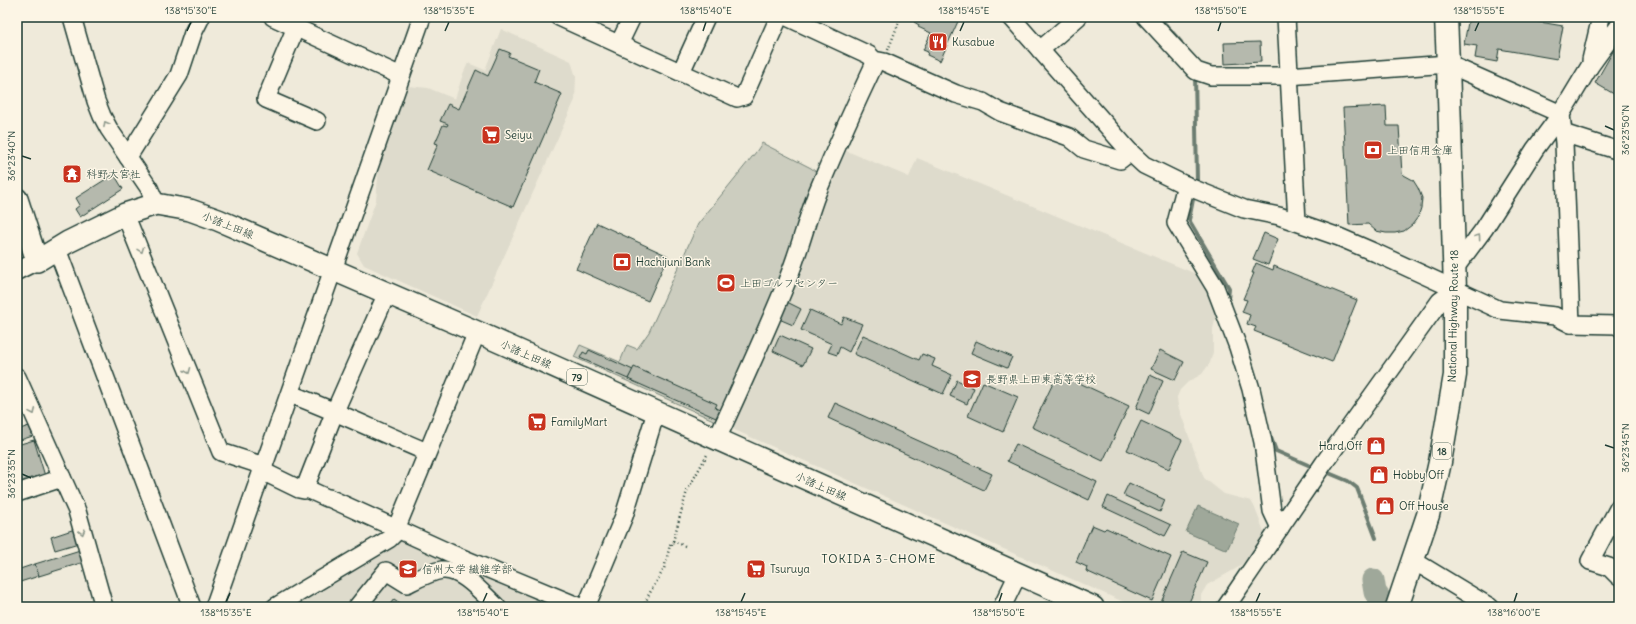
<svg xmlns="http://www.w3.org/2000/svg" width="1636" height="624" font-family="Delius,'Klee One',sans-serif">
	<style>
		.built { fill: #dedbcc }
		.green { fill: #cccdbf; stroke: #76857a }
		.water { fill: #9fa89a; stroke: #6c7d71 }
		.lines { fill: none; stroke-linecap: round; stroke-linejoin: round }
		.stream { stroke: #6c7d71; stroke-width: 4 }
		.river { stroke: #9fa89a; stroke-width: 23 }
		.building { fill: #b5b9ad; stroke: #1f3d34 }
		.minor-casing { stroke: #1f3d34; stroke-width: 20 }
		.major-casing { stroke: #1f3d34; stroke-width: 24 }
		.highway-casing { stroke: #1f3d34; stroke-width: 25 }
		.path { stroke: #1f3d34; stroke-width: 2.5; stroke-dasharray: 1 3; stroke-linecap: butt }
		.minor { stroke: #fcf5e5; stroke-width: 17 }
		.major { stroke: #fcf5e5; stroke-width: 21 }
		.highway { stroke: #fcf5e5; stroke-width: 22 }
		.oneway { stroke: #8e998c }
		.ticks { fill: none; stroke: #1f3d34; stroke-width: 1.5 }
		.labels { text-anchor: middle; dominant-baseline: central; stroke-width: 3; stroke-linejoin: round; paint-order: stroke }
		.shield { fill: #fcf5e5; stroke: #617469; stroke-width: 1 }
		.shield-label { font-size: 10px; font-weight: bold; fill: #1f3d34 }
		.poi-label { font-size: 11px; fill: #1f3d34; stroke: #fcf5e5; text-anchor: start }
		.street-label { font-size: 11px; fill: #1f3d34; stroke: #fcf5e5 }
		.neighbourhood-label { font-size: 12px; letter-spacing: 1px; fill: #1f3d34; stroke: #fcf5e5 }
		.neatline { fill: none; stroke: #1f3d34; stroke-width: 1.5 }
		.ticks-label { font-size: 10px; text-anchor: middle; fill: #1f3d34 }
	</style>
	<rect width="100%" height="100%" fill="#efeada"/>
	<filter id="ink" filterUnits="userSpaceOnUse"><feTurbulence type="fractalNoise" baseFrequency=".025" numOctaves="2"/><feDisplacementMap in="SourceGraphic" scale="8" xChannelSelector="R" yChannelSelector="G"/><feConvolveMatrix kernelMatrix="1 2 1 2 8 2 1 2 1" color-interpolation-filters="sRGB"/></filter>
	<g filter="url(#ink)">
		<g class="built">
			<path d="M501,29L571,61L576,77L575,100L477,316L364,265L357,253L376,200L379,166L408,86L428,88L455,99L463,74L468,63L485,70Z"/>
			<path d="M842,149L909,177L917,158L1201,276L1219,316L1215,320L1213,329V352L1210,363L1202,374L1188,382L1180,390L1177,397L1178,406L1204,478L1224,494L1251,501L1254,506L1265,534L1259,546L1239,567L1207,585L1201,595V607H1135L728,427Z"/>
			<path d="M396,537L562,607H282Z"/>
		</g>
		<path class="green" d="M762,143L811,168L820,175L803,221L720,423L574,357L580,345L620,362L627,345L637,349L649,332L698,224L756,152Z"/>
		<path class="water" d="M1198,506L1239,524L1227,550L1186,532Z"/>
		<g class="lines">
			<g class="stream">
				<path d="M1159,17L1181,42"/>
				<path d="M1195,74L1197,180L1196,185"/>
				<path d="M1194,194L1189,220L1229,288L1228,300L1230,303"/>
				<path d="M1271,438L1276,451L1315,468"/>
				<path d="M1324,471L1348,481L1357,488L1376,538"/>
			</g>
			<path class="river" d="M1373,580L1375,592L1385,606"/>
		</g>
		<g class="building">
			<path d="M917,17H960L940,61L927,55L928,52L923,50L931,33L918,27L919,25L914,22Z"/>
			<path d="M1469,17H1511L1563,26L1557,59L1499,49L1497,62L1475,58L1477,46L1464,44Z"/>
			<path d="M1619,41V97L1595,83Z"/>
			<path d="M1260,42L1261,62L1225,64L1224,43Z"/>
			<path d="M500,49L510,53L508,56L539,69L534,82L562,94L513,207L427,170L438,144L435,143L443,125L447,126L448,124L440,121L448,104L459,109L476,70L488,76Z"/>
			<path d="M1386,106L1387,126H1399L1402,174L1413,180L1418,188L1422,198L1421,208L1418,217L1412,225L1404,231L1395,233H1386L1376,231L1368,224L1349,225L1343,108Z"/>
			<path d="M114,174L123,189L80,217L75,209L80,205L76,198Z"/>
			<path d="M597,223L668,256L648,301L576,269Z"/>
			<path d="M1264,233L1278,239L1268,265L1253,259Z"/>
			<path d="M1256,263L1273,270L1274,266L1357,300L1332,362L1254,331L1256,327L1247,324L1250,315L1242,312L1247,300L1243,299L1254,273H1252Z"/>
			<path d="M787,302L801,309L793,325L779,319Z"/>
			<path d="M810,310L841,324L844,317L862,324L849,352L840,347L837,355L828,352L832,344L801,330Z"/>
			<path d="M780,335L811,349L803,365L773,351Z"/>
			<path d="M863,335L919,360L922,354L935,359L932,366L952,375L943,394L854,354Z"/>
			<path d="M976,341L1012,357L1007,368L971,353Z"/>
			<path d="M589,350L633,370L628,379L580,358L583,352L587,354Z"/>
			<path d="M1160,350L1184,362L1175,380L1151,369Z"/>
			<path d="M634,367L717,404L715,408L720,410L716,418L628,379Z"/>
			<path d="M1058,373L1129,406L1103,461L1032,427Z"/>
			<path d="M1150,375L1163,381L1149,414L1136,408Z"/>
			<path d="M957,380L974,388L967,404L950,396Z"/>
			<path d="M983,382L1018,397L1003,432L968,416Z"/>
			<path d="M835,403L992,474L984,490L828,418Z"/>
			<path d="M1141,421L1182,440L1169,469L1127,450Z"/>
			<path d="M29,426L33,436L17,441V430Z"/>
			<path d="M34,440L45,476L22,483L17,465V445Z"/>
			<path d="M1016,444L1097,482L1089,500L1007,461Z"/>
			<path d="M1129,483L1165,500L1160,512L1123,495Z"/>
			<path d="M1108,496L1171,525L1165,536L1103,507Z"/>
			<path d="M1092,525L1104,530L1106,528L1171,557L1152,601L1086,571L1087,567L1076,562Z"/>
			<path d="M78,528L82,542L55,550L51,537Z"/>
			<path d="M80,550L84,562L39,576L35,564Z"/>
			<path d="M1183,552L1207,562L1187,607H1159Z"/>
			<path d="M35,564L39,576L17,583V570Z"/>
			<path d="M394,599L406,607H388Z"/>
		</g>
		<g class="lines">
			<defs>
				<g id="minor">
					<path d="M72,17L96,101L102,116L109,129L149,188L156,204"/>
					<path d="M273,17L401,76"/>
					<path d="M559,17L737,98L744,96L779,17"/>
					<path d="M787,17L869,55L874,60L884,62L956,94L983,102L1000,112L1069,137L1084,149L1120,160L1130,152"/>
					<path d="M1011,17L1130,152L1144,165L1189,187L1244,209L1279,216L1339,237L1376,253L1500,310L1555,316L1571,324L1617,325L1619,327"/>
					<path d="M1146,17L1196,71L1211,76H1288L1448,64L1561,114"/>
					<path d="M1286,17L1297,222"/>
					<path d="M296,27L266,99L317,121"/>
					<path d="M619,44L632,17"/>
					<path d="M1040,50L1078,17"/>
					<path d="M1591,60L1601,17"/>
					<path d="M681,72L706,17"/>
					<path d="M1561,114L1564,143L1571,324"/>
					<path d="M1563,133L1619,151"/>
					<path d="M128,157L179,75L193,33L201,17"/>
					<path d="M1186,185L1176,223L1215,287L1238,347L1251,389L1263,442L1272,511L1280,528"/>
					<path d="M125,214L221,452L264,466"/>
					<path d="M57,249L192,607"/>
					<path d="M1455,268L1484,229L1535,149L1561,114L1590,66L1619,26"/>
					<path d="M17,271L37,261"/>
					<path d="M17,377L77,511L104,607"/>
					<path d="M290,394C336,411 381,433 427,452"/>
					<path d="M717,439C741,387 765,335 787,281C799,252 806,222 817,193C835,150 854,107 874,65V60"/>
					<path d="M262,471L299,489L304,490L305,488L327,498H329L450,553L580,607"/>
					<path d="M305,488L335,411L387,293"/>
					<path d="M17,493L62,478"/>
					<path d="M1619,507L1590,561L1609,567L1619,577"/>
					<path d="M1414,561L1490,607"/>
					<path d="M214,607L422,17"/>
					<path d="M275,607L389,539L394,534L477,332"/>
					<path d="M357,607L386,571L407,584C417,579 430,572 442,570C462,568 483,594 497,607"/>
					<path d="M586,607L624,516L656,412"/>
					<path d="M1002,607L1018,574"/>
					<path d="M1226,607L1324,463L1440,301L1455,290"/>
				</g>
				<path id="major" d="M17,199L37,261L68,242L125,214L156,204L190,210L218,220L477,332L1093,607"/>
				<path id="highway" d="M1397,607L1428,515L1440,462L1455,375V290L1448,64L1446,17"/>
			</defs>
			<use href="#minor" class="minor-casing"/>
			<use href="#major" class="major-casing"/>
			<use href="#highway" class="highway-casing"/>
			<g class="path">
				<path d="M888,50L901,17"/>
				<path d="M673,541L685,546"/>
				<path d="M672,545L687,491L708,453"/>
				<path d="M644,607L648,596L664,569L671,541"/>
			</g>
			<use href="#minor" class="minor"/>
			<use href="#major" class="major"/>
			<use href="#highway" class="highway"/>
		</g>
		<defs><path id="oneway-chevron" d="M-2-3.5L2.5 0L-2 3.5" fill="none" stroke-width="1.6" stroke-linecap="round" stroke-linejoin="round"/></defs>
		<g class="oneway">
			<use href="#oneway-chevron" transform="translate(106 124) rotate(-119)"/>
			<use href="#oneway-chevron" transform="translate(1478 237) rotate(-54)"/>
			<use href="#oneway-chevron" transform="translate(141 250) rotate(69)"/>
			<use href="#oneway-chevron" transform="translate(188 371) rotate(68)"/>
			<use href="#oneway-chevron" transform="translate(33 412) rotate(66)"/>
			<use href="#oneway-chevron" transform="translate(82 532) rotate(75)"/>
		</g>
	</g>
	<path class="ticks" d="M187,31L191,22M445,31L449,22M703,31L706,22M960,31L964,22M1218,31L1221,22M1475,31L1479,22M1605,126L1614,130M22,156L31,159M1605,445L1614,448M22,474L31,478M226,602L230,593M483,602L487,593M741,602L745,593M999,602L1002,593M1256,602L1260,593M1514,602L1517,593"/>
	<defs>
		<symbol id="restaurant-square" viewBox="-11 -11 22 22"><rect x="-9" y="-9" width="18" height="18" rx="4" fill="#c8321e" stroke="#fcf5e5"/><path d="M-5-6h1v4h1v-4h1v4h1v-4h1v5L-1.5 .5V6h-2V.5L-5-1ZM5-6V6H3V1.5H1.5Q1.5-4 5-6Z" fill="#fff"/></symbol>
		<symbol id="supermarket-square" viewBox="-11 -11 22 22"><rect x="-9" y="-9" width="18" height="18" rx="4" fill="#c8321e" stroke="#fcf5e5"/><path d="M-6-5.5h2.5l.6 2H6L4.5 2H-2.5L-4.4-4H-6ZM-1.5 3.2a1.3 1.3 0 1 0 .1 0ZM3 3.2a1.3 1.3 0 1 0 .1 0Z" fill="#fff"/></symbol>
		<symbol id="bank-square" viewBox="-11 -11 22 22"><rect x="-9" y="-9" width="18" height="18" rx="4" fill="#c8321e" stroke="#fcf5e5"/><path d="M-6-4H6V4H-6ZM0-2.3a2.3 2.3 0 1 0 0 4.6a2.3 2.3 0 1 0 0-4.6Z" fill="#fff"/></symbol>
		<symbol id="temple-square" viewBox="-11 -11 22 22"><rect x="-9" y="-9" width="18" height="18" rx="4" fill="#c8321e" stroke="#fcf5e5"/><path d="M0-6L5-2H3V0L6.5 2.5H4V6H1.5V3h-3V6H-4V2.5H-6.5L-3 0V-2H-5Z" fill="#fff"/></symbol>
		<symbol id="stadium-square" viewBox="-11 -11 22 22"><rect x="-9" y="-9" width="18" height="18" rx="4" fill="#c8321e" stroke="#fcf5e5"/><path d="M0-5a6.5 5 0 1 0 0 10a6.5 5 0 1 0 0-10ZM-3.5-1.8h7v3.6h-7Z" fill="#fff"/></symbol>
		<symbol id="school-square" viewBox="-11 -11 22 22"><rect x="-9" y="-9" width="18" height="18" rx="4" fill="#c8321e" stroke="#fcf5e5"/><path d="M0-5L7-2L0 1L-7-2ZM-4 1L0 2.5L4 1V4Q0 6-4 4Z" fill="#fff"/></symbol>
		<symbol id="shop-square" viewBox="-11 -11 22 22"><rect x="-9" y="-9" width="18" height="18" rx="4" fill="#c8321e" stroke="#fcf5e5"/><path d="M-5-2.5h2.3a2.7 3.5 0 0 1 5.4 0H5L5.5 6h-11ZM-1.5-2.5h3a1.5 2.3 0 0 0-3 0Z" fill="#fff"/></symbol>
		<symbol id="university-square" viewBox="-11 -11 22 22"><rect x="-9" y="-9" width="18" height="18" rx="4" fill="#c8321e" stroke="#fcf5e5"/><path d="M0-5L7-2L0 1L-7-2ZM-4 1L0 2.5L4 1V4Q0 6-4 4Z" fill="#fff"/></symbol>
	</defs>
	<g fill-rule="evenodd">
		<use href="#restaurant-square" x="927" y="31" width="22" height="22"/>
		<use href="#supermarket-square" x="480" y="124" width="22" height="22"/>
		<use href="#bank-square" x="1362" y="139" width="22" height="22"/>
		<use href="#temple-square" x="61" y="163" width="22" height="22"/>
		<use href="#bank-square" x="611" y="251" width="22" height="22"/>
		<use href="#stadium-square" x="715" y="272" width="22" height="22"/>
		<use href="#school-square" x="961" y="368" width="22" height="22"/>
		<use href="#supermarket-square" x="526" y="411" width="22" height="22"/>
		<use href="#shop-square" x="1365" y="435" width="22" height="22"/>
		<use href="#shop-square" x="1368" y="464" width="22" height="22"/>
		<use href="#shop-square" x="1374" y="495" width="22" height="22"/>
		<use href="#university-square" x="397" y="558" width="22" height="22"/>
		<use href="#supermarket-square" x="745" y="558" width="22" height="22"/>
	</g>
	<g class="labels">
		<g class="shield">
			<rect x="567" y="369" width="20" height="16" rx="3"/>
			<rect x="1433" y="443" width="18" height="16" rx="3"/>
		</g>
		<g class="shield-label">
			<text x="577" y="377">79</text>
			<text x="1442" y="451">18</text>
		</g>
		<g class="poi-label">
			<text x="952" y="42">Kusabue</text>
			<text x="505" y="135">Seiyu</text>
			<text x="1387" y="150">上田信用金庫</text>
			<text x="86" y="174">科野大宮社</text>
			<text x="636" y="262">Hachijuni Bank</text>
			<text x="740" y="283">上田ゴルフセンター</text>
			<text x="986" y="379">長野県上田東高等学校</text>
			<text x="551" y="422">FamilyMart</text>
			<text x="1362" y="446" text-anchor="end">Hard Off</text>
			<text x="1393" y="475">Hobby Off</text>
			<text x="1399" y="506">Off House</text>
			<text x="422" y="569">信州大学 繊維学部</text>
			<text x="770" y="569">Tsuruya</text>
		</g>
		<g class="street-label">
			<text transform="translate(228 225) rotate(22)">小諸上田線</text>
			<text transform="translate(1453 316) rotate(-89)">National Highway Route 18</text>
			<text transform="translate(526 354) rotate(24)">小諸上田線</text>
			<text transform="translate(821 486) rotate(24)">小諸上田線</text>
		</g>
		<g class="neighbourhood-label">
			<text x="879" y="558">TOKIDA 3-CHOME</text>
		</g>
	</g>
	<rect width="1636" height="624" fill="none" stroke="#fcf5e5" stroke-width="44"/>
	<rect x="22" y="22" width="1592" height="580" class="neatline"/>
	<g class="ticks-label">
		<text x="191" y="14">138°15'30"E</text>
		<text x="449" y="14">138°15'35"E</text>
		<text x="706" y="14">138°15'40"E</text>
		<text x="964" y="14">138°15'45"E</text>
		<text x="1221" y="14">138°15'50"E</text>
		<text x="1479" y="14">138°15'55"E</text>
		<text transform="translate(1625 130) rotate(-90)" y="4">36°23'50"N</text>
		<text transform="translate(11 156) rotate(-90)" y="4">36°23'40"N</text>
		<text transform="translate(1625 448) rotate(-90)" y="4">36°23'45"N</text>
		<text transform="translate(11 474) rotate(-90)" y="4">36°23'35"N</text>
		<text x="226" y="616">138°15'35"E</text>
		<text x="483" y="616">138°15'40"E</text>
		<text x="741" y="616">138°15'45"E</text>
		<text x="999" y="616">138°15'50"E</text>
		<text x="1256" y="616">138°15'55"E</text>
		<text x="1514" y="616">138°16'00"E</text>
	</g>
</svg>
